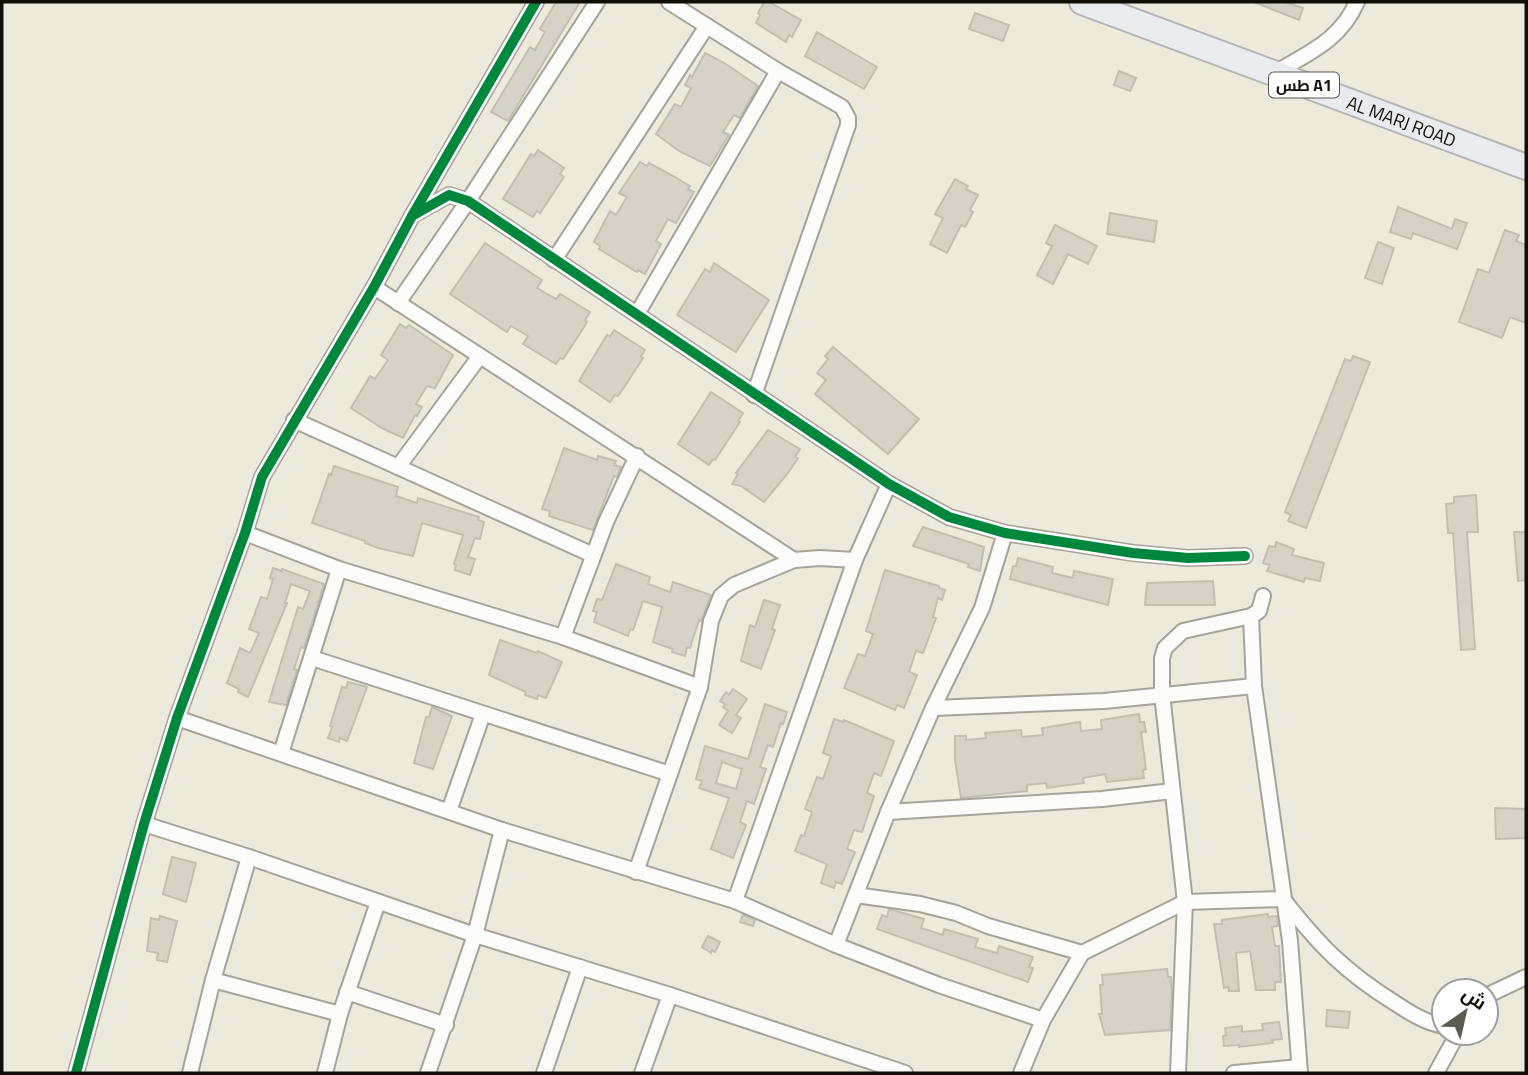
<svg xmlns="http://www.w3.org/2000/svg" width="1528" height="1075" font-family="'Titillium Web',Cairo,sans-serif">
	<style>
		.building { fill: #d6d2c8; stroke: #c2beb4; stroke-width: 2; fill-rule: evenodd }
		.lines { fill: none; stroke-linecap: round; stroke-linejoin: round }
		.street-casing { stroke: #a7a399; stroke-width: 18 }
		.highway-casing { stroke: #b4b4b3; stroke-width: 28 }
		.street { stroke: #fcfcfa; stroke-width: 14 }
		.highway { stroke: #e9ebee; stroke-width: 24 }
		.cycleway-casing { stroke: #fff; stroke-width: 15 }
		.cycleway { stroke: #00873e; stroke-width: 10 }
		.labels { text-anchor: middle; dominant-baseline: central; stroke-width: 7; stroke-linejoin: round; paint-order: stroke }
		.shield { fill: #fff; stroke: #585651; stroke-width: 2 }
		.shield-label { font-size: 16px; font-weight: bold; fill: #110e06 }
		.street-label { font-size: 18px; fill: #110e06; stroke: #fff }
	</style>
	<rect width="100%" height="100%" fill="#ede9dc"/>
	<g class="building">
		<path d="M556,2H580L508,121L491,112L530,47L535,50L545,32L540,29Z"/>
		<path d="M764,2H769L801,20L792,37L789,35L786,42L756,23L760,15L758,13Z"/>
		<path d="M1254,2H1285L1303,8L1299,20Z"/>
		<path d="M975,13L1009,25L1003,41L969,29Z"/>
		<path d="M817,32L877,67L864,89L805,56Z"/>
		<path d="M705,53L726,64L758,86L740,118L734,115L723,132L729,135L710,166L679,151L656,134L675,104L681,107L691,88L685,85L690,75L692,77Z"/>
		<path d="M1119,71L1136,78L1130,91L1114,85Z"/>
		<path d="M538,150L564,168L560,174L564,177L540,213L537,211L533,217L503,199L531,154L534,156Z"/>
		<path d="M640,162L647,166L649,163L675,177L690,186L688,189L694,192L676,223L668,219L656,241L661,244L645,274L638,270L637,272L599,249L600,246L594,242L610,211L616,215L627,197L619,193Z"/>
		<path d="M955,179L968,186L966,189L978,195L970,210L973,212L965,227L961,225L947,253L930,244L943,218L935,214Z"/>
		<path d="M1398,207L1452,229L1455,219L1467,223L1457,249L1413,233L1411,239L1390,232Z"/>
		<path d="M1110,213L1157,221L1154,242L1107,234Z"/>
		<path d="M1055,225L1097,246L1088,264L1068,254L1053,284L1037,275L1052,246L1046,243Z"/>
		<path d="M1505,230L1519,235L1516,241L1526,245V323L1510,317L1502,338L1459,322L1478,269L1489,273Z"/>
		<path d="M1378,242L1394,248L1382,284L1365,278Z"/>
		<path d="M485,243L542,280L537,288L556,299L560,294L590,312L585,320L587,322L579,335L563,359L560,358L556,364L523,344L528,336L511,326L507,332L450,294Z"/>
		<path d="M714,263L769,300L736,352L677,315L705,269L710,272Z"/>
		<path d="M400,324L406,328L409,325L453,355L435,388L427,386L416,404L422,407L417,416L415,415L403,438L382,428L351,408L370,376L375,379L388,360L381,355Z"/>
		<path d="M614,330L645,350L641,356L643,358L627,383L618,396L615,395L610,402L579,381L607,335L610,337Z"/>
		<path d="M833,347L919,419L888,454L815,394L826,380L817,373L828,359L825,356Z"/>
		<path d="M1353,356L1370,362L1306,528L1288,521L1291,515L1285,512L1345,359L1351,361Z"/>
		<path d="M711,392L743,413L738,421L740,422L715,460L713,459L709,465L678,444Z"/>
		<path d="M768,430L800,449L795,457L798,458L788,473L764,502L741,486L732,484L738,474L736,473Z"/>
		<path d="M564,448L597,460L598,456L616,461L614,465L621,467L617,477L614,476L593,530L549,516L550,511L542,509Z"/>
		<path d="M334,466L398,487L396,496L417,503L418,498L479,517L478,520L484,522L480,539L475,538L468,557L475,559L470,575L455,570L456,565L454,564L463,535L422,523L413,556L378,548L365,543V541L312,523L329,474L331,475Z"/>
		<path d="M1476,495L1478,532H1467L1475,649L1461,650L1453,533H1448L1446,504L1454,503V497Z"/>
		<path d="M923,527L984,547L980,571L968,567L969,564L913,546Z"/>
		<path d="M1514,532H1526V580L1518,581Z"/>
		<path d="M1276,542L1294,549L1292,555L1324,563L1320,581L1305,578L1304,582L1267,571L1270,565L1263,563L1269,546L1275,547Z"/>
		<path d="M1018,558L1053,567L1052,573L1073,578L1074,571L1113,579L1108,605L1010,579L1013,566H1016Z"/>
		<path d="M616,564L650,577L648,584L670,592L673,582L711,595L701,621L699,620L690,648L687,647L685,656L672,652L673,649L653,642L662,607L643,601L633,630L630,629L628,636L594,622L597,612L593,611L597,599L602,600Z"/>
		<path d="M273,568L282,571V569L324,584L304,648L301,647L294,669L297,670L286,705L269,702L298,607L303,609L310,591L291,584L285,603H287L248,697L238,692L239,689L227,683L240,648L250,653L259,633L249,629L261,597L267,599L273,579L270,578Z"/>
		<path d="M885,570L939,586V588L945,590L942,600L938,598L933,617L936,618L923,653L916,651L909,672L917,675L904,708L897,705L895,710L844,688L858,654L865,656L873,634L866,631Z"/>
		<path d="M1213,581L1215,605H1145L1147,583Z"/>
		<path d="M764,600L780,605L772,629L775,630L761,669L741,661L750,625L755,627Z"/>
		<path d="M500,640L537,653L538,651L562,662L546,698L538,695L537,699L525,695L526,692L489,675Z"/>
		<path d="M348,682L367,687L347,741L340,738L339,742L328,738L332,727L330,726L342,687L346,688Z"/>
		<path d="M733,689L747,699L736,715L741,718L732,733L719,725L728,711L723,707L725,704L720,701L726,692L729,695Z"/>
		<path d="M765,704L787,712L783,724L781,723L773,747L768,745L760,767L766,769L754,804L747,801L740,822L746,825L733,858L711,849L729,798L699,788L702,781L696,779L705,746L748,759ZM722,762L742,769L736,789L716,783Z"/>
		<path d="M432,707L452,716L433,769L414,763L426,717H429Z"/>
		<path d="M1139,714L1140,722H1144L1146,732H1141L1146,769L1143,770L1144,778L1107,782L1105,774L1083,778L1084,783L1047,788L1046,783L1027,785V791L961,798L955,760V736H966V740L986,738L985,733L1021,730L1022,737L1043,735L1042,728L1080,722L1081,731L1102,729L1101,720Z"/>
		<path d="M834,719L843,722L844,720L894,741L881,776L874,773L867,793L874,796L862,832L854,830L847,849L855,852L842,884L836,882L834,888L821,883L827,864L795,851L801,835L804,836L812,812L805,809L817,777L823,779L831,756L823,753Z"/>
		<path d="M1495,808L1526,809V838L1496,839Z"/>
		<path d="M172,857L196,863L186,902L163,894Z"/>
		<path d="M889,909L924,919L921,928L943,935L944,929L978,939L975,947L997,953L999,946L1033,957L1029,967L1033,968L1028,982L877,929L882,915L887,917Z"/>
		<path d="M1268,914V917L1277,916L1278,926L1272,927L1275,946H1279L1281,982H1275V990H1256L1250,951L1236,953L1239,991H1229L1228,987L1224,988L1214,924H1222V920Z"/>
		<path d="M743,915L755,920L753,926L740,922Z"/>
		<path d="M160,916L177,921L167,962L157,960L158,953L147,951L151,918L159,920Z"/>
		<path d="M708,936L720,942L715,952L712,950L711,953L702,947Z"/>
		<path d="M1167,969L1168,977H1171L1172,992L1170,1030L1105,1035L1099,1014H1102L1100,985H1103L1102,975Z"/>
		<path d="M1327,1010L1350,1012L1348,1028L1326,1026Z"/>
		<path d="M1279,1022L1282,1039L1272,1040L1273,1043L1239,1047V1045L1224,1046L1223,1036L1226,1035L1225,1028L1242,1026V1032L1263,1030L1262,1024Z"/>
	</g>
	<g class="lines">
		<defs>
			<g id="street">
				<path d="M669,2L778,71L842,107L848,118V125L754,395"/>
				<path d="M1273,74C1308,53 1340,41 1357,2"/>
				<path d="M413,215L449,195L468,201L889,484L949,517L1005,533L1133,553L1188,558L1245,556"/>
				<path d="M554,260L707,26"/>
				<path d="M374,287L794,560"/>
				<path d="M398,303L468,201L597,2"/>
				<path d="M637,314L778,71"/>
				<path d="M294,420L593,555"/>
				<path d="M398,467L480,356"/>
				<path d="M245,533L339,569L563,637L700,687"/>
				<path d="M1251,616L1254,686L1290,941L1300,1073"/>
				<path d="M563,637L606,522L637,456"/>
				<path d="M312,658L670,774"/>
				<path d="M933,708L1104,701L1254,686"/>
				<path d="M177,718L502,830L735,901L836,945L939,985L1043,1020"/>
				<path d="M281,753L339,569"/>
				<path d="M449,811L483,714"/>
				<path d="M888,812L1102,799L1172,791"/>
				<path d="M144,824L249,857L475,935L670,995L905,1073"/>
				<path d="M636,872L700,687L711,621L721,596L734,585L794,560L820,558L855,560"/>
				<path d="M856,895L920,904L956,913L988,926L1082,953"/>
				<path d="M735,901L855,560L889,484"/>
				<path d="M836,945L888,812L933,708L982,608L1005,533"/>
				<path d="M213,980L340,1014"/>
				<path d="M347,992L446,1025"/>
				<path d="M1486,996L1526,977"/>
				<path d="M76,1073L144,824L177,718L245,533L262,477L374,287L412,216L536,2"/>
				<path d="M190,1073L213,980L249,857"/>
				<path d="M325,1073L340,1014L378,902"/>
				<path d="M428,1073L475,935L502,830"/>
				<path d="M544,1073L580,967"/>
				<path d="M642,1073L670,995"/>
				<path d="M1021,1073L1043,1020L1082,953L1185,902L1283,899C1319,945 1345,972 1395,1003C1410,1013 1426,1023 1444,1026"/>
				<path d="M1178,1073L1185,902L1162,694V658L1165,648L1183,631L1251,616L1259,611L1263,596"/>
				<path d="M1234,1073L1299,1067"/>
				<path d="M1436,1073L1458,1033"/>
			</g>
			<g id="highway">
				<path id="s1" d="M1082,2L1526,167"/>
			</g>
		</defs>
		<use href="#street" class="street-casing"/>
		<use href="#highway" class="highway-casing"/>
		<use href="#street" class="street"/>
		<use href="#highway" class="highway"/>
		<defs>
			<g id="cycleway">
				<path d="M412,216L449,195L468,201L889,484L949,517L1005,533L1133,553L1188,558L1245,556"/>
				<path d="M76,1073L144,824L177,718L245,533L262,477L374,287L412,216L536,2"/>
			</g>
		</defs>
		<use href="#cycleway" class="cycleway-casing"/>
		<use href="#cycleway" class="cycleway"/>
	</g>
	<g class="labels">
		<rect class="shield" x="1269" y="72.5" width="70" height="25" rx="5"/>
		<g class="shield-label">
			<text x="1304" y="85">طس A1</text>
		</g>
		<g class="street-label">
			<text stroke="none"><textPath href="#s1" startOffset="341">AL MARJ ROAD</textPath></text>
		</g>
	</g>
	<rect width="1528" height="1075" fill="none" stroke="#110e06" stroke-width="7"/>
	<g transform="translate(1465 1012) rotate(34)"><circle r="33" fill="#ffffff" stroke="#a09f9b" stroke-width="2"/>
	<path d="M0-5L12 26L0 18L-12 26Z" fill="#5e5b51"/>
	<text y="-10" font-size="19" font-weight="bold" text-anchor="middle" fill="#110e06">ش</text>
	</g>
</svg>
